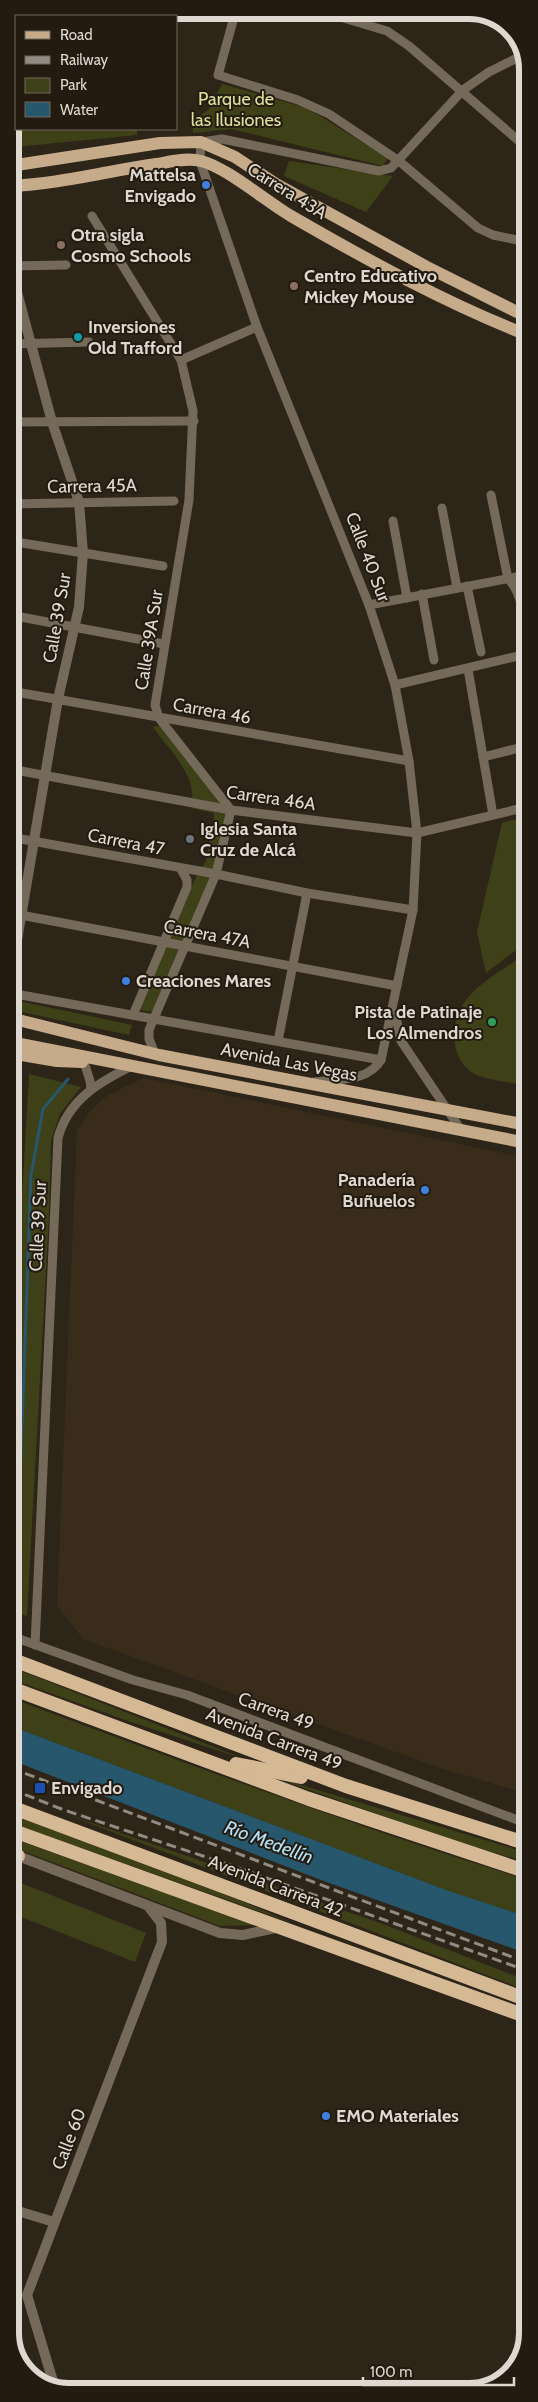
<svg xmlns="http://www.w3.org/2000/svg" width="538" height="2402" font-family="Cabin,sans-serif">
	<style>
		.built { fill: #392c1a }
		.green { fill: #3e4018 }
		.water { fill: #26576d }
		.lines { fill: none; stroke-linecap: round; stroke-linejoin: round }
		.stream { stroke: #26576d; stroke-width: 3 }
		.minor { stroke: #756959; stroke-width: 9 }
		.tertiary { stroke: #756959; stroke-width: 10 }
		.primary { stroke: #c5ab8a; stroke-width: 12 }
		.trunk { stroke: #d5b894; stroke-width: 14 }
		.rail { stroke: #928b81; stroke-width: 3; stroke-dasharray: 10 5; stroke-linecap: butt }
		.shop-dot { fill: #3f7fe0; stroke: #241b10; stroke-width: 2 }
		.education-dot { fill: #8d6e63; stroke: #241b10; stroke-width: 2 }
		.culture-dot { fill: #0f9aa8; stroke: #241b10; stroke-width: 2 }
		.worship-dot { fill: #6b7280; stroke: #241b10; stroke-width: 2 }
		.leisure-dot { fill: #2e9e5b; stroke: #241b10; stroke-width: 2 }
		.transit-dot { fill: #1a4fb4; stroke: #241b10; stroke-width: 2 }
		.labels { text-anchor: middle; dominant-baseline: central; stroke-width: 4; stroke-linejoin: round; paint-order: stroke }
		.park-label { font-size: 18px; fill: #dbe198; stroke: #241b10 }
		.poi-label { font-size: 18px; font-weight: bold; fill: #ded8d1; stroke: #241b10; text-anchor: start }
		.street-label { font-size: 18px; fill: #ded8d1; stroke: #241b10 }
		.water-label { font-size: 19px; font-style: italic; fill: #b3e0f7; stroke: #241b10 }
		.rim { fill: none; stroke: #ded8d1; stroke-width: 6 }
	</style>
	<rect width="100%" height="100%" fill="#2e2519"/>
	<path class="built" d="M144,1078L527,1158L528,1794L440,1768L83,1639L57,1605L77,1131L92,1109L108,1095Z"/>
	<g class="green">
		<path d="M69,10H163L161,16H64L65,12Z"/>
		<path d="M16,54V129H137V135L16,147L12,65Z"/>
		<path d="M222,84L307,108L388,158L383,166L231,129L193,133L192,122L209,109Z"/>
		<path d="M289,161L393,176L366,212L284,176Z"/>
		<path d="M164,725L229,810L216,874L156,1013L136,1009L197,875L206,861L214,817V813L191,808C199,777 170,751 153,727Z"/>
		<path d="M527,816V942L486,973L477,932L502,823Z"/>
		<path d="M527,953V1077L518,1084C505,1081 484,1080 473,1073C446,1056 451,1014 471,994C486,978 509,966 527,953Z"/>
		<path d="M19,1001L132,1025L129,1035L17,1011Z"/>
		<path d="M29,1074L81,1087L60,1114L51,1140L49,1215L27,1616L11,1610V1392Z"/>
		<path d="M11,1667L247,1760L128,1721L11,1679Z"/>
		<path d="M11,1698C182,1762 353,1826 528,1880V1917L449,1891L11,1726Z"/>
		<path d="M264,1774L528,1853V1862L466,1845Z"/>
		<path d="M60,1812L383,1924L528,1981V1991Z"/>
		<path d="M11,1813L210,1887L292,1923L11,1823Z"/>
		<path d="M11,1838L256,1925L220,1926L23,1851Z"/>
		<path d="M11,1879L146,1933L135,1962L11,1913Z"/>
	</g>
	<path class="water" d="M11,1726L449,1891L528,1917V1954L321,1880L11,1760Z"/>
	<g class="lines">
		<path class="stream" d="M11,1634L15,1620L31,1175L43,1109L68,1079"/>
		<g class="minor">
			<path d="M236,10L218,75L298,100L329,114L399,161L478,228L493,235L527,242"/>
			<path d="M317,10L387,31L409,46L527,148"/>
			<path d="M92,216L181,360L193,411L189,500L155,705L159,718L231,810L216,874L149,1030V1039L155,1054"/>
			<path d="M10,266L66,265"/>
			<path d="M10,344L89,342"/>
			<path d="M181,360L257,327"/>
			<path d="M526,403L527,407"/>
			<path d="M10,422L194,421"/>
			<path d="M491,495L508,579C523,593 523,618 527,638"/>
			<path d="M10,504L174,501"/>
			<path d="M442,508L457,588"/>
			<path d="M393,521L407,598"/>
			<path d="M10,541L163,566"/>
			<path d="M467,586L481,652"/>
			<path d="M422,594L434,660"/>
			<path d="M369,605L527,575"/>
			<path d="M10,615L164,644"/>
			<path d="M468,669L493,815"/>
			<path d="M395,685L527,654"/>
			<path d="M10,691L409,761"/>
			<path d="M483,757L527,746"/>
			<path d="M10,769L231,810L417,833L527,807"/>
			<path d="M10,837L216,874L307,893L413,910"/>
			<path d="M10,913L397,986"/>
			<path d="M10,993L381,1060"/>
			<path d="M395,1012L401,1041L461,1130"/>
			<path d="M133,1015L187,887V880L181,869"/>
			<path d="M278,1041L307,893"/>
			<path d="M84,1062L90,1081L91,1089"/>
			<path d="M314,1082C337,1079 368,1082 381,1060L413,910L417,833L409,761L395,685L369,605L257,327L200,161L201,142L222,139L379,171L391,168L463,90L489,72L525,54"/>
			<path d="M11,1636L133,1680L187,1695L528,1824"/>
			<path d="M35,1645L58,1138C68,1100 99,1082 132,1066"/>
		</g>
		<g class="tertiary">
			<path d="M10,266L52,422L79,502L83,553L79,607L58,699L10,982"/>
			<path d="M14,1852L18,1856L220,1933L243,1935L280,1927"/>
			<path d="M11,2209L54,2222"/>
			<path d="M55,2388L27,2295L162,1942L161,1923L148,1906"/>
		</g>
		<g class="primary">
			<path d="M10,166L160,143L201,142L235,157L276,184L427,267L527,317"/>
			<path d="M10,186C59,184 107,171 156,164C169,162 187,157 201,161C226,167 267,202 291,216C367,260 446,303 527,335"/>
			<path d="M10,1018L159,1055L527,1125"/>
			<path d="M10,1042L527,1143"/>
			<path d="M10,1053L57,1061L82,1062"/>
		</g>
		<g class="trunk">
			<path d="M11,1659L346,1786L528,1844"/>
			<path d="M11,1688L309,1799L528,1872"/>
			<path d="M236,1764L301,1777"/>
			<path d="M11,1807L528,2000"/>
			<path d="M11,1830L528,2017"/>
			<path d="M11,1854L18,1856"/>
		</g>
		<g class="rail">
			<path d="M11,1768L528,1963"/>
			<path d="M11,1789L64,1810L230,1865L528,1971"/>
		</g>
	</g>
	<g class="shop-dot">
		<circle cx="206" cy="185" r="5"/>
		<circle cx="126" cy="981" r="5"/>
		<circle cx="425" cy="1190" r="5"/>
		<circle cx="326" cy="2116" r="5"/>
	</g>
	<g class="education-dot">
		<circle cx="61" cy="245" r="5"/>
		<circle cx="294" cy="286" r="5"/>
	</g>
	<circle class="culture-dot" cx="78" cy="337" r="5"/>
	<circle class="worship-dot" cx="190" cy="839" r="5"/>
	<circle class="leisure-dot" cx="492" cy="1022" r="5"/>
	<rect class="transit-dot" x="34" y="1782" width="12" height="12" rx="2.5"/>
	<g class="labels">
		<g class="park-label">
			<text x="236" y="99">Parque de<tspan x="236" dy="21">las Ilusiones</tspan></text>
		</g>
		<g class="poi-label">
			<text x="196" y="175" text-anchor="end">Mattelsa<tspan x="196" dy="21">Envigado</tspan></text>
			<text x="71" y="235">Otra sigla<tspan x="71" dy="21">Cosmo Schools</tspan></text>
			<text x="304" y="276">Centro Educativo<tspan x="304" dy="21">Mickey Mouse</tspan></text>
			<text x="88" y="327">Inversiones<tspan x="88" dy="21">Old Trafford</tspan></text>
			<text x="200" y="829">Iglesia Santa<tspan x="200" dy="21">Cruz de Alcá</tspan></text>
			<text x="136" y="981">Creaciones Mares</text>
			<text x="482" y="1012" text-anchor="end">Pista de Patinaje<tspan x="482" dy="21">Los Almendros</tspan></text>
			<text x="415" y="1180" text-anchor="end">Panadería<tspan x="415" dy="21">Buñuelos</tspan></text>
			<text x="51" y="1788">Envigado</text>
			<text x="336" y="2116">EMO Materiales</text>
		</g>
		<g class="street-label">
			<text transform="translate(287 191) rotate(32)">Carrera 43A</text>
			<text transform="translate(92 486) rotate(-1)">Carrera 45A</text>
			<text transform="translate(368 557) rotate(69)">Calle 40 Sur</text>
			<text transform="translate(57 618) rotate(-80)">Calle 39 Sur</text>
			<text transform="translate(149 640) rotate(-81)">Calle 39A Sur</text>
			<text transform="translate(212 711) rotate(10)">Carrera 46</text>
			<text transform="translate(271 798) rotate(8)">Carrera 46A</text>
			<text transform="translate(126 842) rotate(11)">Carrera 47</text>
			<text transform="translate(207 934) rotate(11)">Carrera 47A</text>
			<text transform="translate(289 1062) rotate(11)">Avenida Las Vegas</text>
			<text transform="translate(38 1226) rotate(-87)">Calle 39 Sur</text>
			<text transform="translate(276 1711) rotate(20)">Carrera 49</text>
			<text transform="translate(274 1739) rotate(21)">Avenida Carrera 49</text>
			<text transform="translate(276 1886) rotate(21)">Avenida Carrera 42</text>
			<text transform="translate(69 2139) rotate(-69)">Calle 60</text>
		</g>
		<g class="water-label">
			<text transform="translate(269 1842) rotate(20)">Río Medellín</text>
		</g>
	</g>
	<path d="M0 0H538V2402H0ZM69 19H469A50 50 0 0 1 519 69V2333A50 50 0 0 1 469 2383H69A50 50 0 0 1 19 2333V69A50 50 0 0 1 69 19Z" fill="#241b10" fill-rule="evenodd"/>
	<path class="rim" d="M69 19H469A50 50 0 0 1 519 69V2333A50 50 0 0 1 469 2383H69A50 50 0 0 1 19 2333V69A50 50 0 0 1 69 19Z"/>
	<rect x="15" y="15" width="162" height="115" fill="#241b10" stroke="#6e675d"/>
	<rect x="25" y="31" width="25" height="8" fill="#c5ab8a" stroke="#6e675d"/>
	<text x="60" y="40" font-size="15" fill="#ded8d1">Road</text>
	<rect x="25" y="56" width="25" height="8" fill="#928b81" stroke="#6e675d"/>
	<text x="60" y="65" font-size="15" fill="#ded8d1">Railway</text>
	<rect x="25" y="78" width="25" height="15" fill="#3e4018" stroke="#6e675d"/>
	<text x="60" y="90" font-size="15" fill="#ded8d1">Park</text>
	<rect x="25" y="102" width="25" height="15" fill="#26576d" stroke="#6e675d"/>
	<text x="60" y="115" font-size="15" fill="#ded8d1">Water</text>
	<path d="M363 2377v8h151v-8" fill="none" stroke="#ded8d1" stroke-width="2.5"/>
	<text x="370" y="2377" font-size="15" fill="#ded8d1" stroke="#241b10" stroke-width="4" paint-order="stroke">100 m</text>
</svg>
